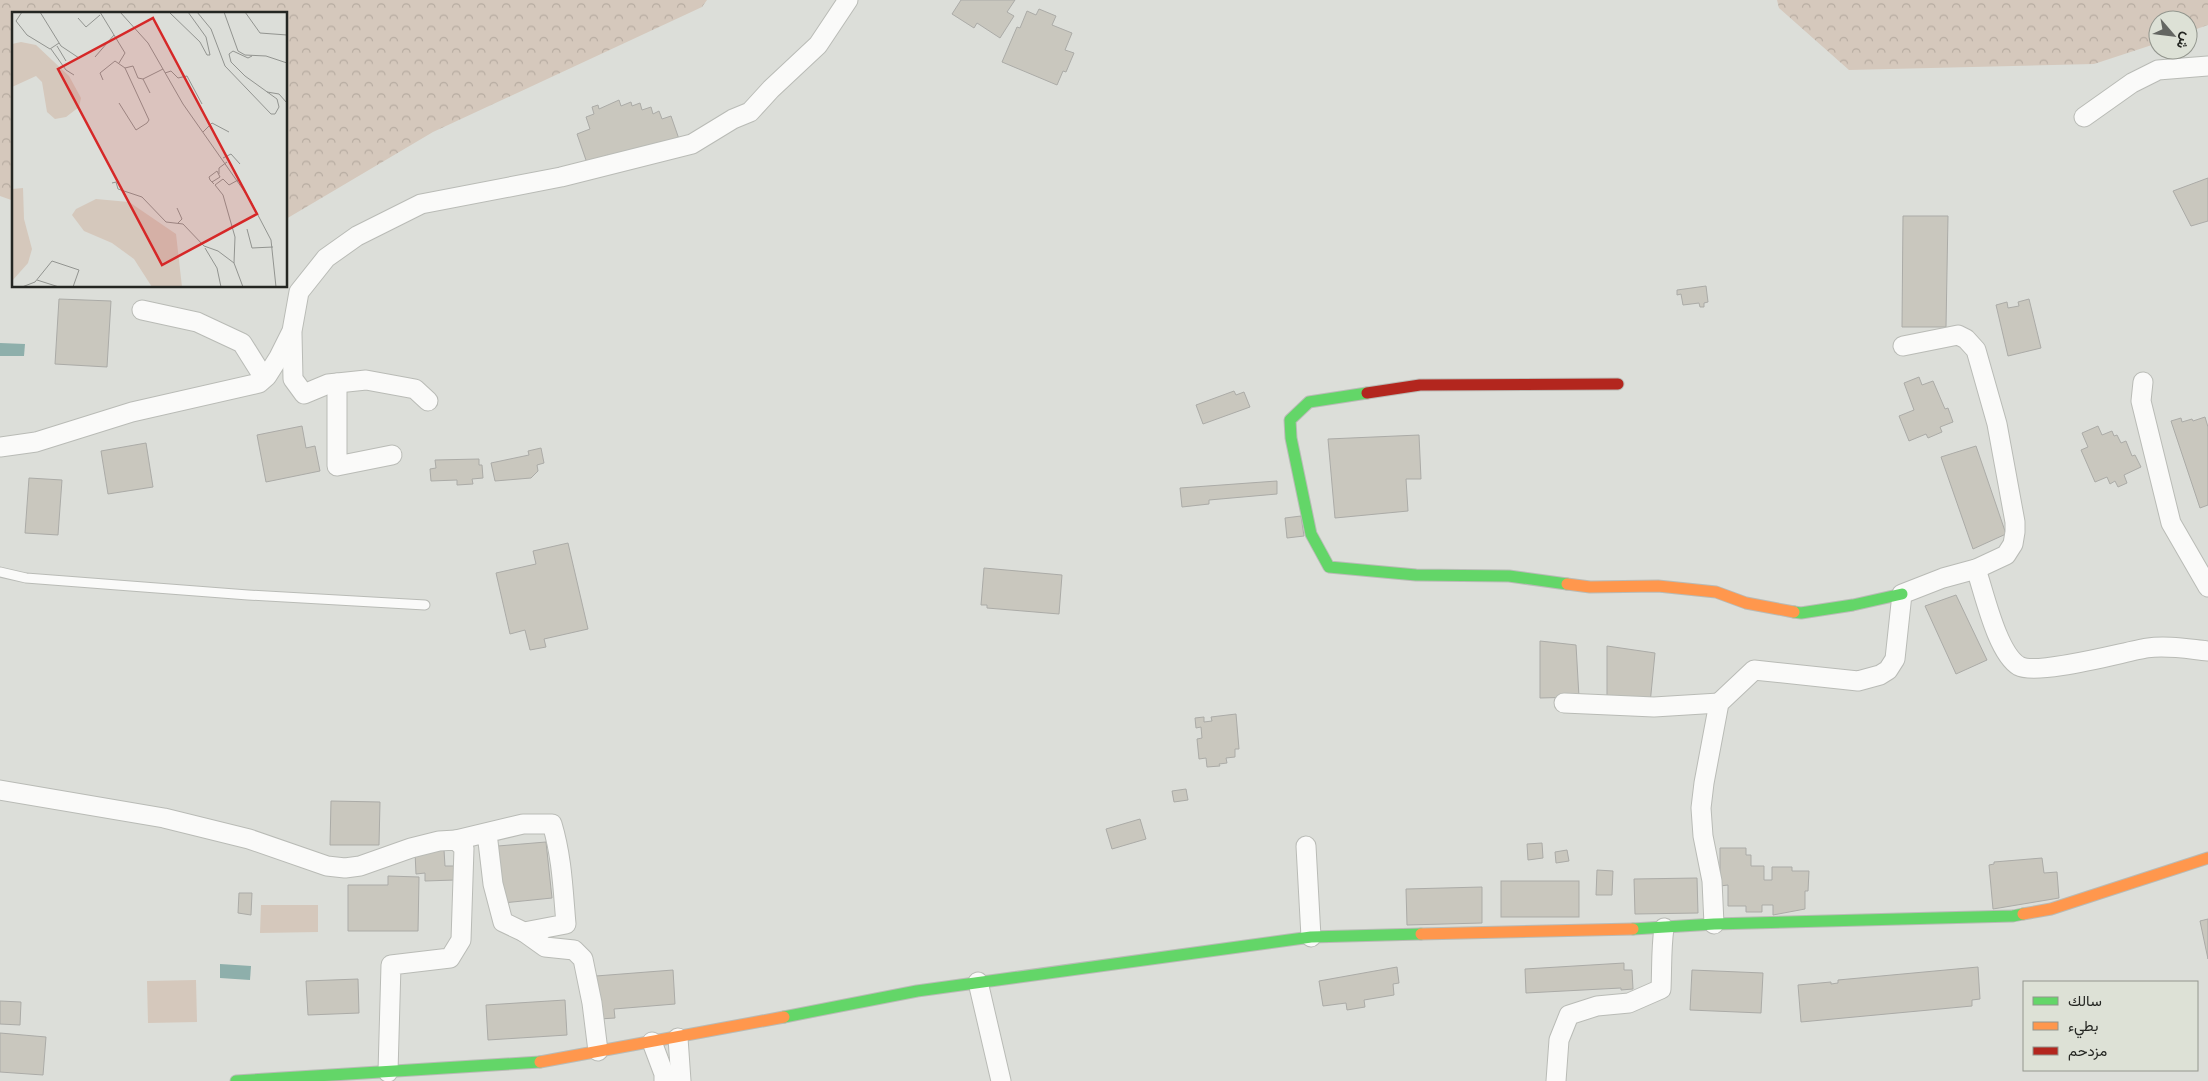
<svg xmlns="http://www.w3.org/2000/svg" width="2208" height="1081" font-family="'Nunito Sans',Vazirmatn,sans-serif">
	<style>
		.forest { fill: url(#forest-crowns) }
		.pitch { fill: #d5c8bc }
		.water { fill: #8eafab }
		.building { fill: #c9c7be; stroke: #ababa7 }
		.lines { fill: none; stroke-linecap: round; stroke-linejoin: round }
		.lane-casing { stroke: #b9bbb6; stroke-width: 11 }
		.street-casing { stroke: #b9bbb6; stroke-width: 21 }
		.fast-casing { stroke: #b9bbb6; stroke-width: 13 }
		.slow-casing { stroke: #b9bbb6; stroke-width: 13 }
		.jam-casing { stroke: #b9bbb6; stroke-width: 13 }
		.lane { stroke: #fafaf9; stroke-width: 9 }
		.street { stroke: #fafaf9; stroke-width: 19 }
		.fast { stroke: #63d668; stroke-width: 11 }
		.slow { stroke: #ff974d; stroke-width: 11 }
		.jam { stroke: #b3261e; stroke-width: 11 }
		.inset-road { fill: none; stroke: #929490; stroke-width: 1 }
		.view { fill: #d62828; fill-opacity: 0.15; stroke: #d62828; stroke-width: 2.5 }
		.inset-edge { fill: none; stroke: #242622; stroke-width: 2.5 }
	</style>
	<defs>
		<pattern id="forest-crowns" width="20" height="18" patternUnits="userSpaceOnUse" patternTransform="scale(1.25)"><rect width="20" height="18" fill="#d5c8bc"/><path d="M2 6a3 3 0 1 1 6 0M12 15a3 3 0 1 1 6 0" fill="none" stroke="#b7aca1"/></pattern>
	</defs>
	<rect width="100%" height="100%" fill="#dcded9"/>
	<g class="forest">
		<path d="M0,0H707L702,7L433,132L286,219V14H14V201L0,196Z"/>
		<path d="M1777,0H2208V25L2188,32V20H2158V43L2094,64L1849,70L1779,8Z"/>
	</g>
	<g class="pitch">
		<path d="M261,905H318V932L260,933Z"/>
		<path d="M196,980L197,1022L148,1023L147,981Z"/>
	</g>
	<g class="water">
		<path d="M0,343L25,344L24,356H0Z"/>
		<path d="M220,964L251,966L250,980L220,978Z"/>
	</g>
	<g class="building">
		<path d="M961,0H1015L1007,12L1014,16L1000,38L977,23L974,28L952,14Z"/>
		<path d="M1039,9L1056,16L1052,25L1072,33L1065,50L1074,53L1066,72L1063,71L1057,85L1002,62L1017,27L1020,28L1027,11L1036,15Z"/>
		<path d="M619,100L621,106L631,102L632,106L640,103L642,110L651,107L653,114L659,111L662,119L671,116L680,142L610,162L608,155L587,163L577,134L590,129L586,117L594,114L592,107L598,105L599,109Z"/>
		<path d="M2208,178V221L2191,226L2173,191Z"/>
		<path d="M1903,216H1948L1946,327H1902Z"/>
		<path d="M1706,286L1708,302L1704,303V307H1700L1699,303L1683,305L1681,294L1677,295V290Z"/>
		<path d="M59,299L111,301L107,367L55,364Z"/>
		<path d="M2029,299L2041,348L2008,356L1996,305L2007,302L2008,308L2019,306L2018,302Z"/>
		<path d="M1919,377L1922,385L1933,381L1945,409L1948,408L1953,422L1940,427L1942,432L1928,438L1926,434L1909,441L1899,416L1914,410L1904,383Z"/>
		<path d="M1234,391L1236,395L1244,392L1250,407L1203,424L1196,405Z"/>
		<path d="M2205,417L2208,427V505L2200,508L2171,421L2181,418L2182,422L2192,419L2193,421Z"/>
		<path d="M302,426L306,448L315,446L320,471L266,482L257,435Z"/>
		<path d="M2098,426L2102,435L2112,431L2114,436L2117,435L2121,443L2126,441L2132,456L2135,455L2141,467L2124,475L2127,483L2118,487L2115,481L2110,484L2107,477L2095,482L2081,450L2088,447L2082,433Z"/>
		<path d="M1419,435L1421,479H1406L1408,511L1335,518L1328,439Z"/>
		<path d="M146,443L153,487L108,494L101,451Z"/>
		<path d="M1976,446L2006,534L1973,549L1941,457Z"/>
		<path d="M541,448L544,463L537,465L538,471L531,478L495,481L491,463L529,455L528,451Z"/>
		<path d="M479,459V465H482L483,478L472,479L473,484L457,485V480L431,481L430,469L436,468L435,460Z"/>
		<path d="M29,478L62,480L58,535L25,533Z"/>
		<path d="M1277,481V494L1209,500V504L1182,507L1180,488Z"/>
		<path d="M1301,516L1304,536L1287,538L1285,518Z"/>
		<path d="M568,543L588,629L544,639L546,647L530,650L525,630L510,634L496,573L536,564L533,551Z"/>
		<path d="M984,568L1062,575L1059,614L987,608V605H981Z"/>
		<path d="M1956,595L1987,660L1956,674L1925,606Z"/>
		<path d="M1540,641L1576,645L1579,697L1540,698Z"/>
		<path d="M1607,646L1655,653L1650,704H1607Z"/>
		<path d="M1236,714L1239,749H1235V757L1226,758L1227,763L1219,764L1220,766L1207,767L1206,758L1199,759L1197,739L1202,738L1201,727L1196,728L1195,718L1204,717V722L1212,721L1211,717Z"/>
		<path d="M1186,789L1188,800L1174,802L1172,791Z"/>
		<path d="M331,801L380,802L379,845H330Z"/>
		<path d="M1140,819L1146,839L1112,849L1106,829Z"/>
		<path d="M546,842L552,898L503,903L498,846Z"/>
		<path d="M1542,843L1543,858L1528,860L1527,844Z"/>
		<path d="M1720,848H1746V855H1751V866H1764V880H1772V867H1792V871H1809L1808,891H1805V909L1773,915V905H1762V912H1746V906H1728V885L1720,886Z"/>
		<path d="M444,850L445,866H454L455,880L425,881V873L416,874L415,852Z"/>
		<path d="M1567,850L1569,861L1556,863L1555,852Z"/>
		<path d="M2042,858L2044,873L2057,872L2059,898L1993,909L1989,865L1994,864V862Z"/>
		<path d="M1597,870L1613,871L1612,895H1596Z"/>
		<path d="M388,876L419,877L418,931H348V885H388Z"/>
		<path d="M1697,878L1698,913L1635,914L1634,879Z"/>
		<rect x="1501" y="881" width="78" height="36"/>
		<path d="M1482,887V923L1407,925L1406,889Z"/>
		<path d="M239,893H252L251,915L238,913Z"/>
		<path d="M2208,919V959L2200,921Z"/>
		<path d="M1624,963V970H1632L1633,989L1621,990V988L1526,993L1525,969Z"/>
		<path d="M1397,967L1399,983L1393,984L1394,995L1364,1000L1365,1007L1347,1010L1346,1003L1323,1006L1319,981Z"/>
		<path d="M1978,967L1980,999L1972,1000V1006L1801,1022L1798,985L1831,982V984L1838,983V980Z"/>
		<path d="M673,970L675,1004L614,1009L615,1018L599,1019L596,976Z"/>
		<path d="M1692,970L1763,973L1761,1013L1690,1010Z"/>
		<path d="M358,979L359,1013L308,1015L306,981Z"/>
		<path d="M565,1000L567,1035L488,1040L486,1005Z"/>
		<path d="M0,1001L21,1002L20,1025L0,1024Z"/>
		<path d="M0,1033L46,1037L43,1075L0,1072Z"/>
	</g>
	<g class="lines">
		<defs>
			<path id="lane" d="M0,572L26,578L248,595L425,605"/>
			<g id="street">
				<path d="M2084,117L2132,83L2158,70L2208,66"/>
				<path d="M142,310L197,322L242,343L264,378"/>
				<path d="M292,334L293,379L304,394L328,384L366,380L415,389L428,401"/>
				<path d="M2143,382L2141,401L2171,523L2208,587"/>
				<path d="M337,383V466L392,455"/>
				<path d="M0,447L36,442L132,412L259,383L267,376L279,357L292,331L299,292L326,258L357,236L421,204L561,177L692,144L733,119L750,112L771,89L818,45L848,0"/>
				<path d="M1976,569C1984,592 1997,653 2019,666C2037,676 2123,652 2147,648C2167,645 2188,649 2208,651"/>
				<path d="M1564,703L1654,707L1719,703"/>
				<path d="M0,790L164,818L249,839L327,866L345,868L360,866L411,848L439,841L456,840L464,848L461,940L450,958L391,965L388,1072"/>
				<path d="M456,840L523,824H552C562,857 563,890 566,924L524,932L503,922L493,884L487,833"/>
				<path d="M1306,846L1311,937"/>
				<path d="M1714,924L1712,881L1703,836L1701,808L1704,783L1719,703L1754,670L1858,681L1880,675L1888,670L1895,659L1902,594L1943,578L1976,569L2006,555L2013,544L2015,532V522L1997,424L1976,350L1966,339L1958,335L1903,346"/>
				<path d="M524,932L545,947L574,950L583,959L592,1003L598,1051"/>
				<path d="M978,982L1001,1081"/>
				<path d="M678,1038L681,1081"/>
				<path d="M652,1042L664,1074V1081"/>
				<path d="M1556,1081L1559,1040L1569,1015L1597,1006L1629,1003L1661,989C1662,968 1661,949 1664,928"/>
			</g>
			<g id="fast">
				<path d="M1367,393L1309,402L1290,420L1291,438L1311,534L1329,567L1416,575L1509,576L1567,584"/>
				<path d="M1794,612L1801,613L1853,605L1902,594"/>
				<path d="M1633,929L1714,924L2013,916L2023,914"/>
				<path d="M784,1017L917,991L1311,937L1421,934"/>
				<path d="M236,1081L540,1062"/>
			</g>
			<g id="slow">
				<path d="M1567,584L1590,587L1658,586L1716,592L1746,603L1794,612"/>
				<path d="M2023,914L2051,909L2208,858"/>
				<path d="M1421,934L1633,929"/>
				<path d="M540,1062L784,1017"/>
			</g>
			<path id="jam" d="M1367,393L1420,385L1618,384"/>
		</defs>
		<use href="#lane" class="lane-casing"/>
		<use href="#street" class="street-casing"/>
		<use href="#fast" class="fast-casing"/>
		<use href="#slow" class="slow-casing"/>
		<use href="#jam" class="jam-casing"/>
		<use href="#lane" class="lane"/>
		<use href="#street" class="street"/>
		<use href="#fast" class="fast"/>
		<use href="#slow" class="slow"/>
		<use href="#jam" class="jam"/>
	</g>
	<g transform="translate(12 12)">
		<rect width="275" height="275" fill="#dcded9"/>
		<path d="M9,30L24,33L57,64L69,86L67,95L54,105L43,107L35,100L30,70L24,64L0,75V32ZM11,176L12,207L20,237L16,251L0,269V177ZM84,187L117,190L164,222L170,275H140L122,247L100,231L72,219L60,203L64,197Z" fill="#d5c8bc"/>
		<path class="inset-road" d="M10,0L4,9L15,23L38,37L47,31M28,0L49,34L67,46M88,0L113,41L107,51M108,0L136,31L171,92L237,186L259,228L264,275M157,0L188,30L195,43H198L194,25L176,0M185,0L199,17L213,54L259,102H263L267,95L265,87L233,64L219,50L217,42L221,39L236,46L240,44M212,0L226,39L233,43L254,44L275,51M233,0L248,21L275,23M66,6L74,15L88,3M45,34L54,49M39,37L54,58L62,63M83,45L102,23M153,61L159,59L166,66L175,64L190,92M131,67L138,81M91,68L88,61L103,49L113,56L121,54L126,66L131,67L151,57M255,80L267,82L275,91M107,91L124,118L135,111L137,108L113,56M191,120L200,111L217,120M211,146L219,142L228,152M207,162V156L215,150M226,168L217,173L211,167L203,173L211,183L223,225L222,251L231,275M200,170L208,165L205,159L197,165L198,168L202,172M100,171L104,170L106,177L130,185L154,210L171,212L192,234L206,239L222,251M165,196L170,207L166,211M235,217L240,236L261,235M193,236L205,256L209,275M25,268L47,275M10,275L23,270L40,249L67,258L61,275"/>
		<path class="view" d="M141,6L245,202L150,253L46,57Z"/>
		<rect width="275" height="275" class="inset-edge"/>
	</g>
	<rect x="2023" y="981" width="175" height="90" fill="#dde1d6" stroke="#93968e"/>
	<rect x="2033" y="997" width="25" height="8" fill="#63d668" stroke="#93968e"/>
	<text x="2068" y="1006" font-size="15" fill="#242622">سالك</text>
	<rect x="2033" y="1022" width="25" height="8" fill="#ff974d" stroke="#93968e"/>
	<text x="2068" y="1031" font-size="15" fill="#242622">بطيء</text>
	<rect x="2033" y="1047" width="25" height="8" fill="#b3261e" stroke="#93968e"/>
	<text x="2068" y="1056" font-size="15" fill="#242622">مزدحم</text>
	<g transform="translate(2173 35) rotate(118)"><circle r="24" fill="#dde1d6" stroke="#93968e"/>
	<path d="M0-4L9 19L0 12L-9 19Z" fill="#646662"/>
	<text y="-8" font-size="14" font-weight="bold" text-anchor="middle" fill="#242622">ش</text>
	</g>
</svg>
